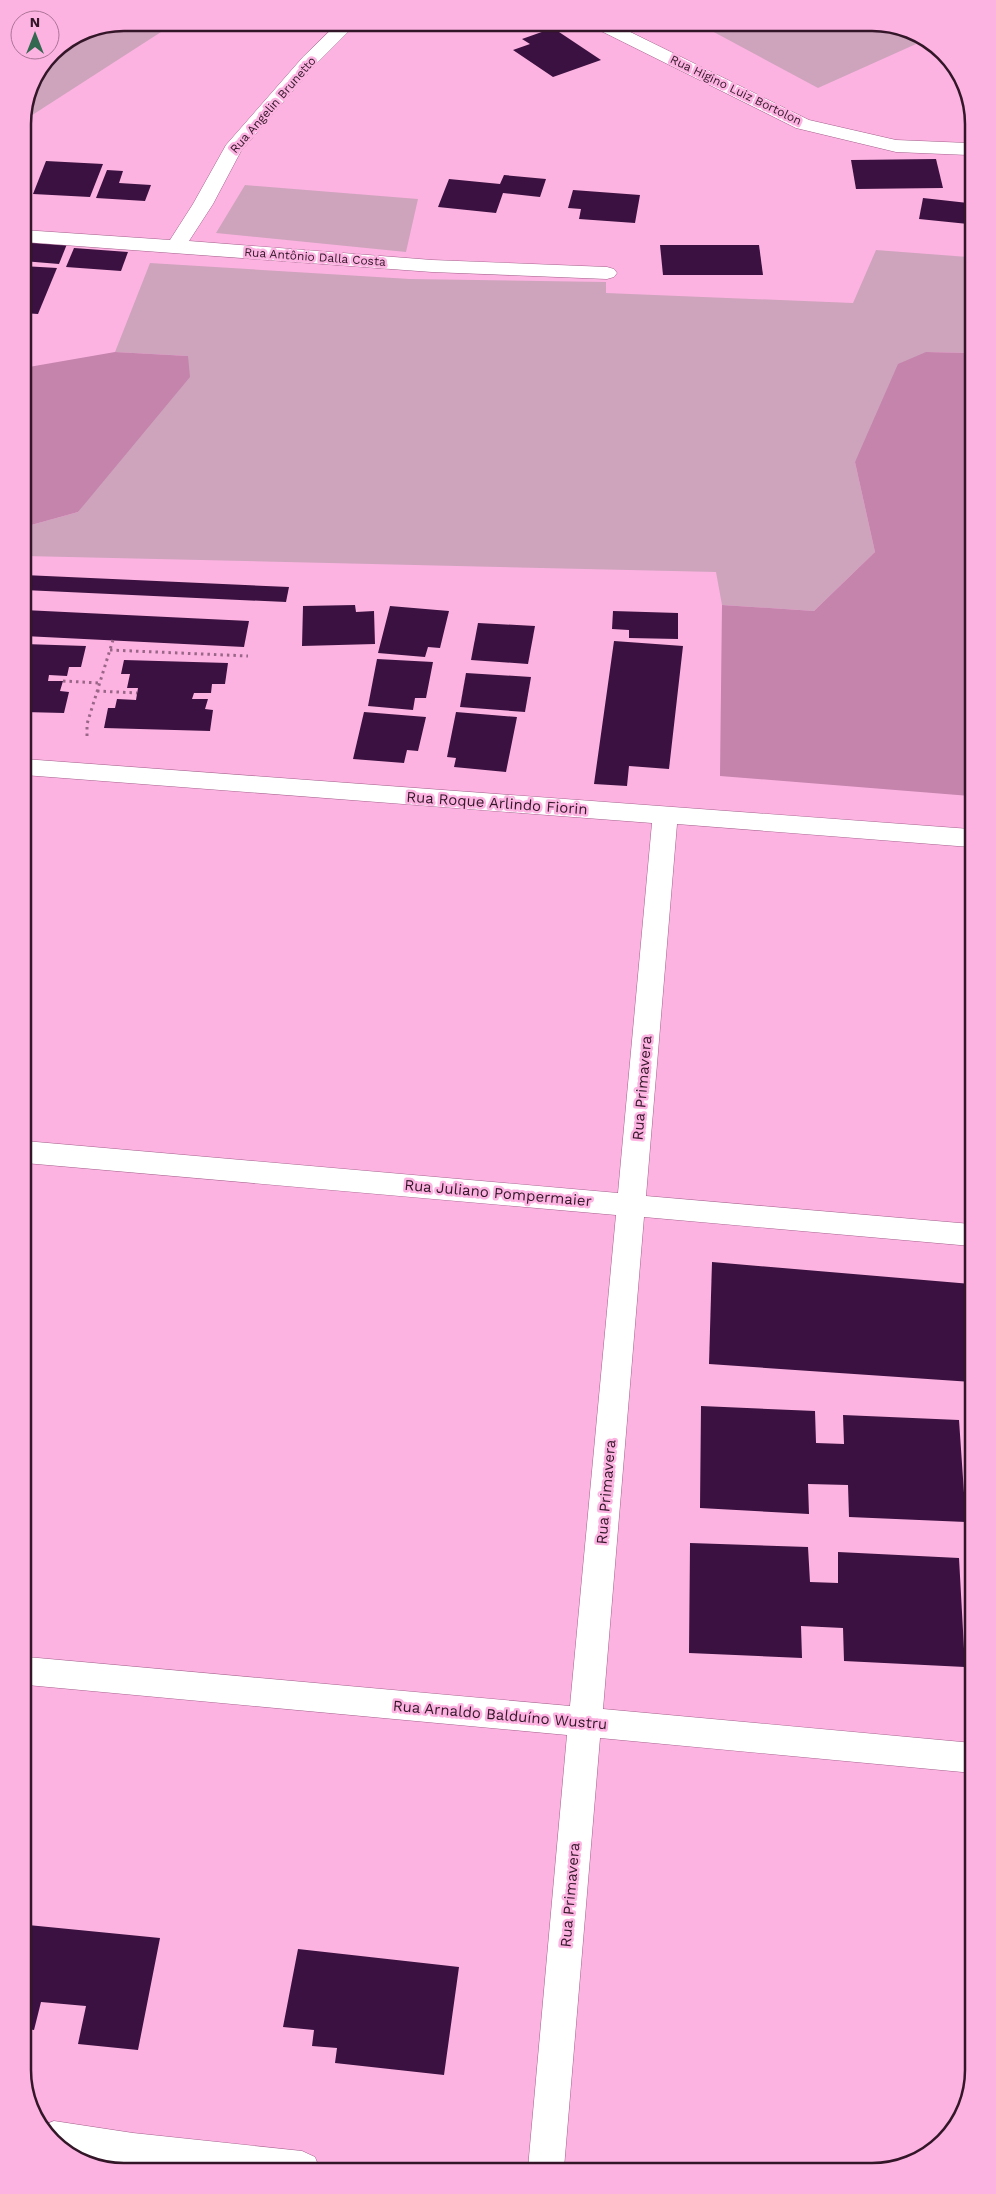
<svg xmlns="http://www.w3.org/2000/svg" width="996" height="2194" font-family="'Work Sans',sans-serif">
	<style>
		.green { fill: #cea4bd }
		.forest { fill: #c484ac }
		.building { fill: #3a1140 }
		.lines { fill: none; stroke-linecap: round; stroke-linejoin: round }
		.minor-casing { stroke: #a3608b; stroke-width: 1 }
		.path { stroke: #9a6687; stroke-width: 3; stroke-dasharray: 2.5 4; stroke-linecap: butt }
		.minor { fill: #fff; fill-rule: evenodd }
		.labels { text-anchor: middle; dominant-baseline: central; stroke-width: 5; stroke-linejoin: round; paint-order: stroke }
		.far-street-label { font-size: 12px; fill: #331729; stroke: #fdb3e1 }
		.street-label { font-size: 15px; fill: #331729; stroke: #fdb3e1 }
		.rim { fill: none; stroke: #331729; stroke-width: 2.5 }
	</style>
	<rect width="100%" height="100%" fill="#fdb3e1"/>
	<g class="green">
		<path d="M125,23H175L23,121L30,85L53,52L86,30Z"/>
		<path d="M697,23H878L925,40L818,88Z"/>
		<path d="M245,185L418,199L406,252L216,233Z"/>
		<path d="M876,250L968,257L969,353L926,352L855,462L875,552L814,611L722,605L716,572L24,556V527L78,512L188,356L115,352L150,263L410,279L606,282V293L853,303Z"/>
	</g>
	<g class="forest">
		<path d="M115,352L188,356L190,377L78,512L24,527L23,368Z"/>
		<path d="M926,352L969,353L970,796L720,776L722,605L814,611L875,552L855,462L898,364Z"/>
	</g>
	<g class="building">
		<path d="M553,28L601,60L553,77L513,50L530,44L522,39Z"/>
		<path d="M936,159L943,188L856,189L851,160Z"/>
		<path d="M46,161L103,164L90,197L33,194Z"/>
		<path d="M107,170L123,171L119,183L151,185L145,201L96,198Z"/>
		<path d="M504,175L546,179L540,197L503,193L496,213L438,207L449,179L500,184Z"/>
		<path d="M573,190L640,195L635,223L579,219L581,209L568,208Z"/>
		<path d="M923,198L968,203V224L919,219Z"/>
		<path d="M23,241L67,244L59,264L23,261Z"/>
		<path d="M660,245H759L763,275H663Z"/>
		<path d="M74,248L128,252L121,271L66,267Z"/>
		<path d="M23,266L57,268L38,314L23,313Z"/>
		<path d="M24,575L289,587L286,602L24,590Z"/>
		<path d="M355,605L356,612L374,611L375,644L302,646L303,606Z"/>
		<path d="M390,606L449,611L440,648L428,647L425,657L378,653Z"/>
		<path d="M24,610L249,621L244,647L24,636Z"/>
		<path d="M613,611L678,613V639L629,638V630L612,629Z"/>
		<path d="M478,623L535,626L528,664L471,660Z"/>
		<path d="M614,641L683,646L669,769L629,766L627,786L594,784Z"/>
		<path d="M24,644L86,646L81,667H69L67,676L49,675L48,681H63L60,691L69,692L64,713L24,712Z"/>
		<path d="M377,659L433,662L426,698H415L413,710L368,706Z"/>
		<path d="M124,660L228,663L225,684H212L211,693H194L192,699H208L205,709L213,710L210,731L104,728L108,708H115L117,699L136,700L138,688H127L130,674H121Z"/>
		<path d="M466,673L531,677L525,712L460,707Z"/>
		<path d="M364,712L426,717L418,751L407,750L404,763L353,759Z"/>
		<path d="M456,712L517,717L506,772L454,767L456,758L447,757Z"/>
		<path d="M712,1262L971,1284L972,1382L709,1364Z"/>
		<path d="M701,1406L815,1411L816,1443L844,1444L843,1415L959,1420L966,1522L849,1517L848,1485L808,1484L809,1514L700,1508Z"/>
		<path d="M690,1543L808,1547L810,1582L838,1583V1552L959,1558L965,1667L844,1661L843,1628L801,1626L802,1658L689,1653Z"/>
		<path d="M28,1925L160,1938L138,2050L78,2044L86,2006L41,2002L34,2030L28,2029Z"/>
		<path d="M298,1949L459,1967L444,2075L335,2063L337,2048L312,2046L314,2030L283,2027Z"/>
	</g>
	<g class="lines">
		<defs>
			<g id="minor">
				<path d="M338,23H357L315,65L241,151L213,204L189,241L432,260L607,267L614,269L617,273L614,277L607,279L432,272L23,242V230L170,240L193,204L226,145L303,57Z"/>
				<path d="M590,23H612L809,120L896,140L968,143V155L896,152L796,128L593,27Z"/>
				<path d="M24,759L970,829V847L677,824L646,1196L971,1224V1246L644,1217L603,1709L973,1743V1773L600,1738L564,2168H528L567,1735L27,1685V1657L570,1706L616,1215L25,1163V1141L618,1193L652,823L24,775Z"/>
				<path d="M54,2121L133,2133L302,2151L315,2157L320,2170L148,2171L99,2164L62,2150L44,2125Z"/>
			</g>
		</defs>
		<use href="#minor" class="minor-casing"/>
		<g class="path">
			<path d="M110,650L248,656"/>
			<path d="M63,681L100,683"/>
			<path d="M97,691L137,693"/>
			<path d="M87,736V724L113,640"/>
		</g>
		<use href="#minor" class="minor"/>
	</g>
	<g class="labels">
		<g class="far-street-label">
			<text transform="translate(736 90) rotate(26)">Rua Higino Luiz Bortolon</text>
			<text transform="translate(273 105) rotate(-49)">Rua Angelin Brunetto</text>
			<text transform="translate(315 257) rotate(4)">Rua Antônio Dalla Costa</text>
		</g>
		<g class="street-label">
			<text transform="translate(497 803) rotate(4)">Rua Roque Arlindo Fiorin</text>
			<text transform="translate(642 1088) rotate(-85)">Rua Primavera</text>
			<text transform="translate(498 1193) rotate(5)">Rua Juliano Pompermaier</text>
			<text transform="translate(606 1492) rotate(-85)">Rua Primavera</text>
			<text transform="translate(500 1715) rotate(5)">Rua Arnaldo Balduíno Wustru</text>
			<text transform="translate(570 1895) rotate(-85)">Rua Primavera</text>
		</g>
	</g>
	<path d="M0 0H996V2194H0ZM124 31H872A93 93 0 0 1 965 124V2070A93 93 0 0 1 872 2163H124A93 93 0 0 1 31 2070V124A93 93 0 0 1 124 31Z" fill="#fdb3e1" fill-rule="evenodd"/>
	<path class="rim" d="M124 31H872A93 93 0 0 1 965 124V2070A93 93 0 0 1 872 2163H124A93 93 0 0 1 31 2070V124A93 93 0 0 1 124 31Z"/>
	<g transform="translate(35 35)"><circle r="24" fill="#fdb3e1" stroke="#ac7597"/>
	<path d="M0-4L9 19L0 12L-9 19Z" fill="#32684f"/>
	<text y="-8" font-size="14" font-weight="bold" text-anchor="middle" fill="#331729">N</text>
	</g>
</svg>
